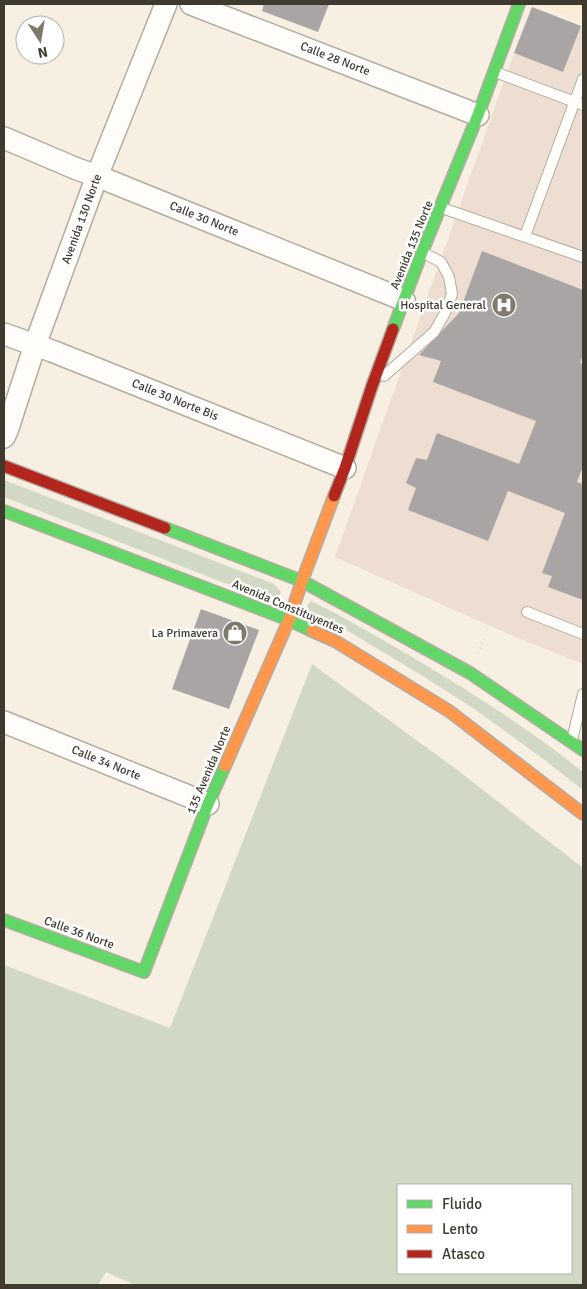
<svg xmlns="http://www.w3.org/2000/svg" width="587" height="1289" font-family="Signika,sans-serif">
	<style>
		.built { fill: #f9ecd5 }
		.medical { fill: #edded1 }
		.green { fill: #d1d8c3; fill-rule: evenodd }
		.building { fill: #aaa5a5 }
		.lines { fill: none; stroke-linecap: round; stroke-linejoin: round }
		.lane-casing { stroke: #b3aca2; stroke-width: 12 }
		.street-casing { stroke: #b3aca2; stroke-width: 24 }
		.fast-casing { stroke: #b3aca2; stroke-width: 14 }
		.slow-casing { stroke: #b3aca2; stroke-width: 14 }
		.jam-casing { stroke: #b3aca2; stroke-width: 14 }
		.path { stroke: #e4e1de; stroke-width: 3; stroke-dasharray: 1 4; stroke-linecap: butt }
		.lane { stroke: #fefdfa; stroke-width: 10 }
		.street { stroke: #fefdfa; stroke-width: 21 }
		.fast { stroke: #63d668; stroke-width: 11 }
		.slow { stroke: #ff974d; stroke-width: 11 }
		.jam { stroke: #b3261e; stroke-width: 11 }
		.labels { text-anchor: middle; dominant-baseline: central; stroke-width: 5; stroke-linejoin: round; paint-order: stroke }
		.street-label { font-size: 12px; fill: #3f3a30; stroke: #fff }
		.poi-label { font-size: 12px; fill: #3f3a30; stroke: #fff; text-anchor: end }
	</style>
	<rect width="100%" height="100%" fill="#f7efe1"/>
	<path class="built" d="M540,4H583V23L539,5Z"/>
	<path class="medical" d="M532,7L583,27V664L513,636L335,557L514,53Z"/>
	<g class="green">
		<path d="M4,480L274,584L281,592L278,599L268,600L4,497Z"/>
		<path d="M311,601C346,618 378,637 412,657C471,692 529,729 583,772V790L542,758L473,708L426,678L338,625L311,613L307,606Z"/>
		<path d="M312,664L456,769L583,868V1285H135L106,1272L98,1285H4V965L170,1028ZM398,1185H571V1273H398Z"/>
	</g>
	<g class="building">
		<path d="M264,4H329L318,32L262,11Z"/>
		<path d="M532,7L581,26L563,72L514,53Z"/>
		<path d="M482,251L583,290V355L580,363L583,364V466L577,482L583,484V600L548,587L552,576L542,573L565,513L508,491L488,541L408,510L416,488L406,483L416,458L427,460L437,433L519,464L536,421L433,382L441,361L419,355L459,313Z"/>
		<path d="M201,609L259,630L229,709L172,689Z"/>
	</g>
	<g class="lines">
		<defs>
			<g id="lane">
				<path d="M495,72L583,105"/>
				<path d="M442,208L583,257"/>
				<path d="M525,236L583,79"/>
				<path d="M384,376L434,332L445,313L452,294L449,277L441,262L424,253"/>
				<path d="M527,612L583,634"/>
				<path d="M572,740L583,694"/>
			</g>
			<g id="street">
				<path d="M191,4L478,115"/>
				<path d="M4,138L77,169L97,176L404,300"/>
				<path d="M4,334L52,351L345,468"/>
				<path d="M4,437L7,431L35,345L97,176L166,4"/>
				<path d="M4,722L208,804"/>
			</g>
			<g id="fast">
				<path d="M393,329L422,252L478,115L519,4"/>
				<path d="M4,511L289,620L312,631"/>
				<path d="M165,528L302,581L470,673L583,750"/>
				<path d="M4,920L144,972L208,804L225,766"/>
			</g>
			<g id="slow">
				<path d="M312,631L335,641L449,711L583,814"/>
				<path d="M225,766L289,620L302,581L334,496"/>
			</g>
			<g id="jam">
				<path d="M4,466L165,528"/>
				<path d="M334,496L345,468L372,386L393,329"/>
			</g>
		</defs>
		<use href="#lane" class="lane-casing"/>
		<use href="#street" class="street-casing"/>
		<use href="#fast" class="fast-casing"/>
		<use href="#slow" class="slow-casing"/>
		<use href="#jam" class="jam-casing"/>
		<g class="path">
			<path d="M499,599L514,606"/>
			<path d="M478,653L532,516"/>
		</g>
		<use href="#lane" class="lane"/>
		<use href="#street" class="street"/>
		<use href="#fast" class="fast"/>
		<use href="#slow" class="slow"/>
		<use href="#jam" class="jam"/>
	</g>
	<defs>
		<symbol id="hospital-disc" viewBox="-11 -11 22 22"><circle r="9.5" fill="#7f796e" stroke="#fff"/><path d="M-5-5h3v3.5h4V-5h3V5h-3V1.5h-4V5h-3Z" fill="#fff"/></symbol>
		<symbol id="shop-disc" viewBox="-11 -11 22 22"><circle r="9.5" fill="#7f796e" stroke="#fff"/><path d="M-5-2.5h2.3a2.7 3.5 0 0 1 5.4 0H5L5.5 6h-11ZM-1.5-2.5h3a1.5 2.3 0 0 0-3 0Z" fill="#fff"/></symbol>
	</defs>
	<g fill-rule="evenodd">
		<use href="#hospital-disc" x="490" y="291" width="28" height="28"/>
		<use href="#shop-disc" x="221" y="619" width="28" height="28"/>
	</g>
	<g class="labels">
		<g class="street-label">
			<text transform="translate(335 59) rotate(21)">Calle 28 Norte</text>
			<text transform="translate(82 219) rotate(-70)">Avenida 130 Norte</text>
			<text transform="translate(204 219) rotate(22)">Calle 30 Norte</text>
			<text transform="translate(412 245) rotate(-68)">Avenida 135 Norte</text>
			<text transform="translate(175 400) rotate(22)">Calle 30 Norte Bis</text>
			<text transform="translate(288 607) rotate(23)">Avenida Constituyentes</text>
			<text transform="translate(106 763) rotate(22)">Calle 34 Norte</text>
			<text transform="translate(209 770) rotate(-67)">135 Avenida Norte</text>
			<text transform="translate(79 933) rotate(20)">Calle 36 Norte</text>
		</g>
		<g class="poi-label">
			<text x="486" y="305">Hospital General</text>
			<text x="218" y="633">La Primavera</text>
		</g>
	</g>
	<rect width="587" height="1289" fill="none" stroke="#3f3a30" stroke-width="10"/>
	<rect x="397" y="1184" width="175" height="90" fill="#ffffff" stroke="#b2b0ac"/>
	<rect x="407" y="1200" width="25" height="8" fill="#63d668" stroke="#b2b0ac"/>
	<text x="442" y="1209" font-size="15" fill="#3f3a30">Fluido</text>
	<rect x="407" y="1225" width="25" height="8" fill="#ff974d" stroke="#b2b0ac"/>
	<text x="442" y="1234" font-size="15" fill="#3f3a30">Lento</text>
	<rect x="407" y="1250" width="25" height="8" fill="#b3261e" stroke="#b2b0ac"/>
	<text x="442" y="1259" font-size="15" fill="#3f3a30">Atasco</text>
	<g transform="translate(40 40) rotate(168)"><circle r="24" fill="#ffffff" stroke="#b2b0ac"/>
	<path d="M0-4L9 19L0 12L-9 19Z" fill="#7f796e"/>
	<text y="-8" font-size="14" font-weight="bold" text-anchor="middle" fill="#3f3a30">N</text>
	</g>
</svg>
